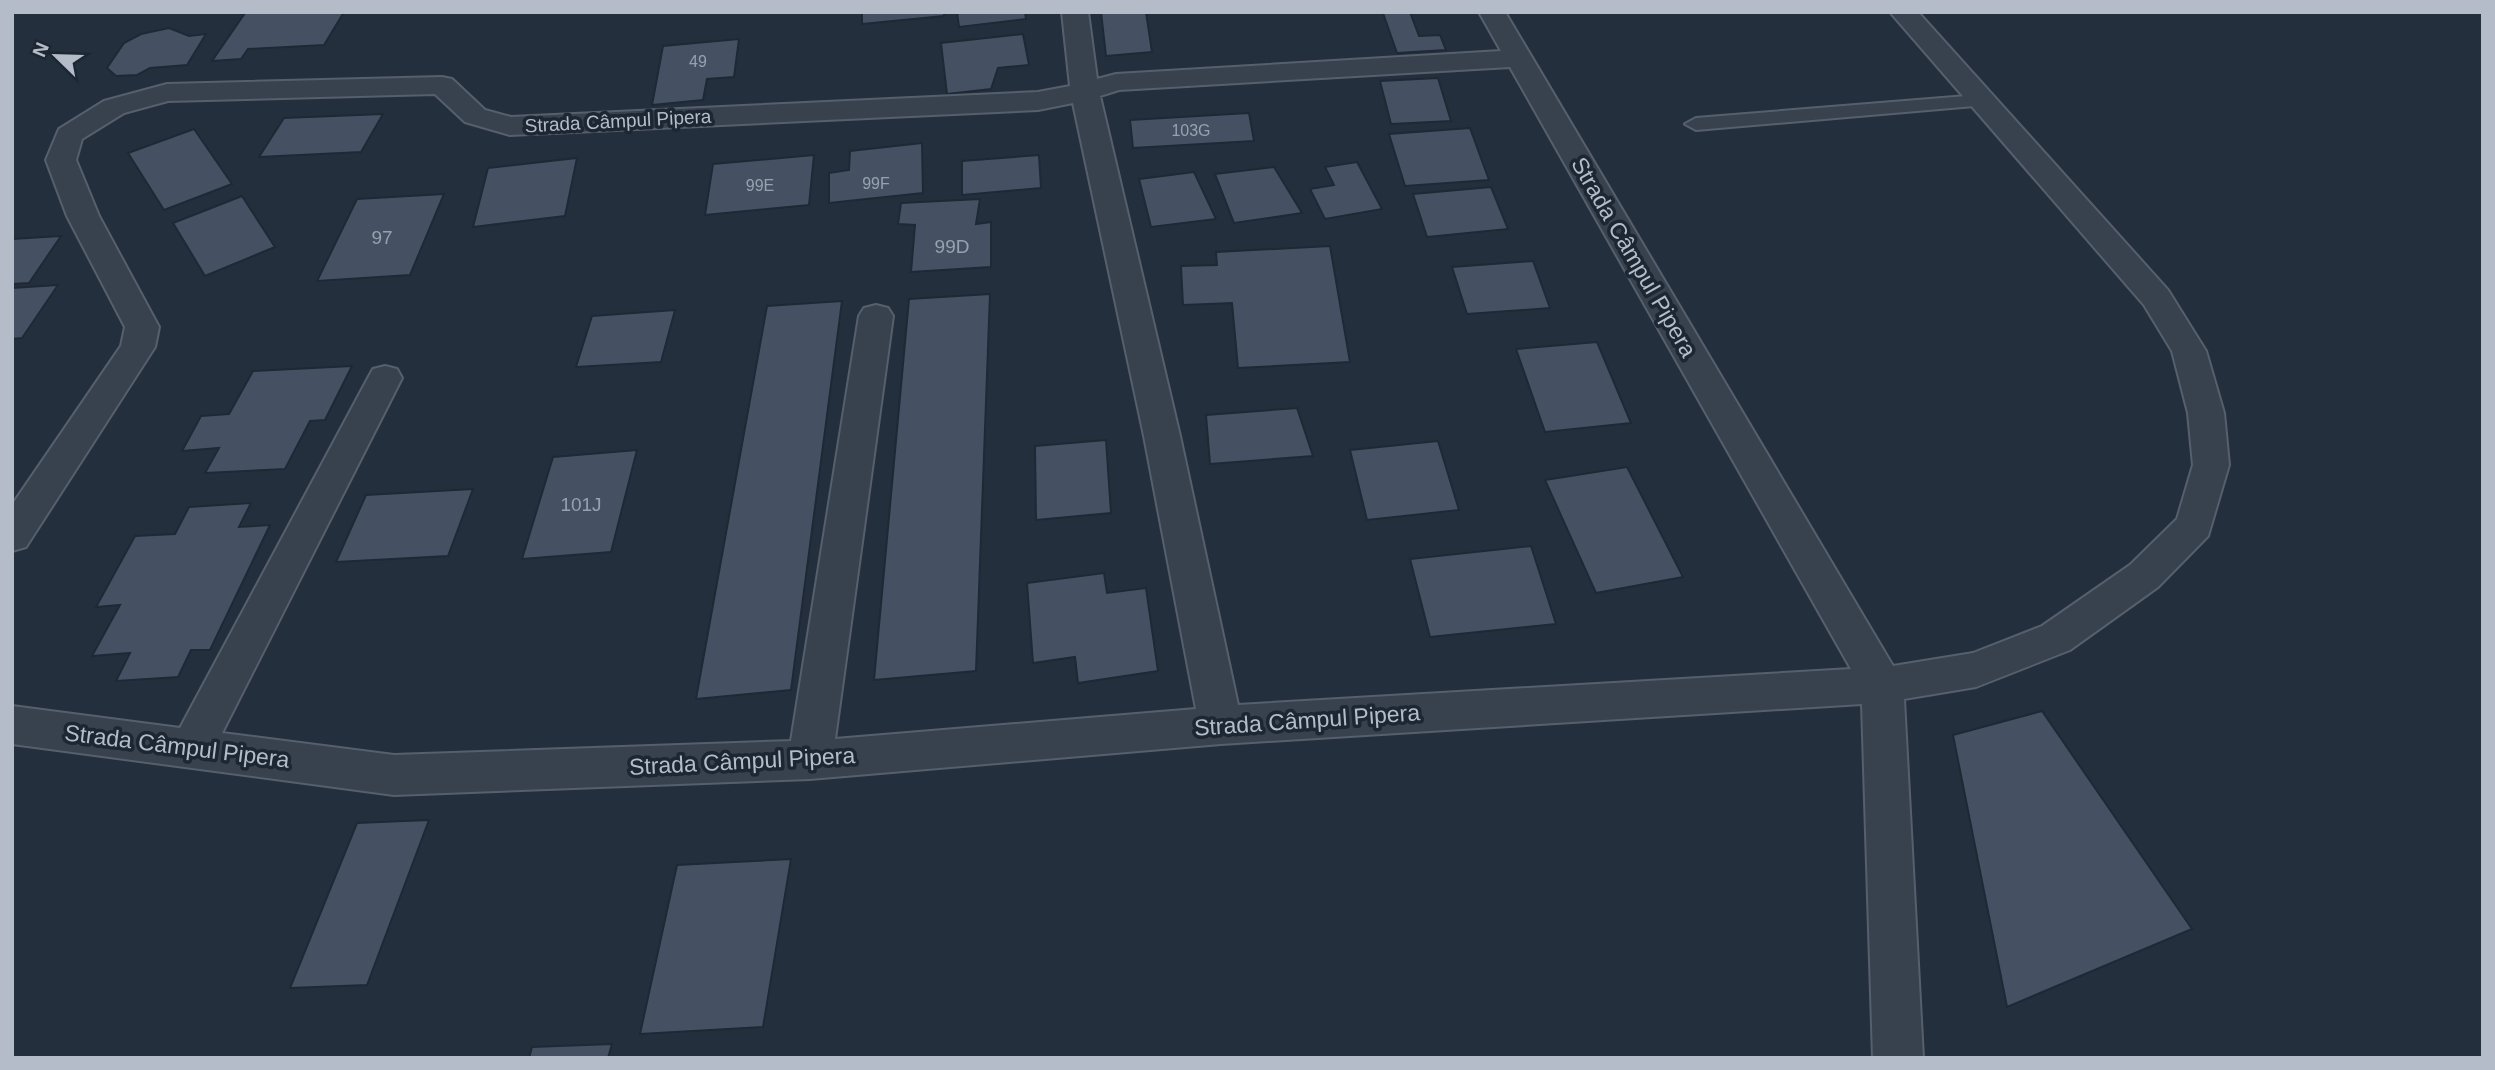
<svg xmlns="http://www.w3.org/2000/svg" width="2495" height="1070" font-family="Helvetica,sans-serif">
	<style>
		.building { fill: #455162; stroke: #1f2835; stroke-width: 2 }
		.lines { fill: none; stroke-linecap: round; stroke-linejoin: round }
		.service-casing { stroke: #565f6c; stroke-width: 4 }
		.minor-casing { stroke: #565f6c; stroke-width: 4 }
		.service { fill: #38414e; fill-rule: evenodd }
		.minor { fill: #38414e; fill-rule: evenodd }
		.labels { text-anchor: middle; dominant-baseline: central; stroke-width: 7; stroke-linejoin: round; paint-order: stroke }
		.far-number-label { font-size: 16px; fill: #98a1af }
		.far-street-label { font-size: 19px; fill: #b4bcc9; stroke: #1d2633 }
		.number-label { font-size: 19px; fill: #98a1af }
		.street-label { font-size: 23px; fill: #b4bcc9; stroke: #1d2633 }
	</style>
	<rect width="100%" height="100%" fill="#242f3e"/>
	<g class="building">
		<path d="M344,12L324,45L248,49L241,59L212,61L245,13Z"/>
		<path d="M862,12H944V16L862,24Z"/>
		<path d="M957,12H1025L1026,19L959,27Z"/>
		<path d="M1101,12H1146L1152,52L1106,56Z"/>
		<path d="M1410,12L1419,36L1440,35L1446,50L1397,53L1383,13Z"/>
		<path d="M169,28L189,36L206,34L187,65L150,68L137,75L116,76L107,68L124,43L141,34Z"/>
		<path d="M1023,34L1029,65L998,68L991,89L947,94L941,43Z"/>
		<path d="M739,39L734,77L707,79L703,100L652,105L663,46Z"/>
		<path d="M1438,78L1451,121L1391,124L1380,81Z"/>
		<path d="M1249,113L1254,141L1133,148L1130,120Z"/>
		<path d="M383,114L361,152L259,157L284,118Z"/>
		<path d="M1470,128L1489,180L1405,186L1389,134Z"/>
		<path d="M194,129L232,184L164,210L128,153Z"/>
		<path d="M922,143L923,193L829,203V173L849,170L850,151Z"/>
		<path d="M814,155L809,205L705,215L713,164Z"/>
		<path d="M1039,155L1041,188L962,195V161Z"/>
		<path d="M577,158L565,216L473,227L488,168Z"/>
		<path d="M1357,162L1382,209L1325,219L1310,189L1334,185L1325,167Z"/>
		<path d="M1274,167L1302,213L1234,223L1215,174Z"/>
		<path d="M1194,172L1216,219L1151,227L1139,179Z"/>
		<path d="M1491,187L1508,229L1427,237L1413,194Z"/>
		<path d="M444,194L410,275L317,281L357,199Z"/>
		<path d="M242,196L275,247L205,276L173,223Z"/>
		<path d="M980,199L976,224L991,222V267L911,272L915,225L898,224L901,203Z"/>
		<path d="M61,236L29,283L12,284V239Z"/>
		<path d="M1330,246L1350,362L1238,368L1232,303L1183,305L1181,266L1217,265L1216,252Z"/>
		<path d="M1533,261L1550,308L1467,314L1452,267Z"/>
		<path d="M58,285L22,338L12,339V288Z"/>
		<path d="M990,294L976,671L874,680L909,299Z"/>
		<path d="M842,301L791,690L696,699L767,306Z"/>
		<path d="M675,310L661,362L576,367L592,316Z"/>
		<path d="M1597,342L1631,423L1545,432L1516,349Z"/>
		<path d="M352,366L325,420L310,421L285,469L205,473L219,448L182,451L201,416L229,414L253,371Z"/>
		<path d="M1297,408L1313,456L1210,464L1206,415Z"/>
		<path d="M1106,440L1111,513L1036,520L1035,446Z"/>
		<path d="M1438,441L1459,510L1367,520L1350,450Z"/>
		<path d="M637,450L611,552L522,559L553,457Z"/>
		<path d="M1627,467L1683,577L1596,593L1545,480Z"/>
		<path d="M473,489L448,556L336,562L366,495Z"/>
		<path d="M251,503L239,527L270,525L210,650H191L178,677L116,681L130,653L92,656L120,605L96,607L135,536L175,534L189,507Z"/>
		<path d="M1531,546L1556,624L1430,637L1410,559Z"/>
		<path d="M1104,573L1107,593L1146,588L1158,671L1078,683L1075,657L1033,663L1027,583Z"/>
		<path d="M2042,711L2192,929L2007,1007L1953,735Z"/>
		<path d="M429,820L367,985L290,988L357,823Z"/>
		<path d="M791,859L763,1027L640,1034L677,865Z"/>
		<path d="M612,1044L608,1058H529L532,1047Z"/>
	</g>
	<g class="lines">
		<defs>
			<path id="service" d="M1979,95L1989,101L1986,105L1696,130L1685,124L1696,118Z"/>
			<path id="minor" d="M1062,12H1088L1097,79L1116,74L1501,51L1479,12H1505L1893,666L1973,653L2042,626L2130,565L2177,519L2193,465L2188,413L2172,351L2144,305L1890,12H1918L2168,290L2206,351L2224,413L2229,465L2208,536L2158,587L2070,650L1976,687L1904,699L1923,1058H1873L1862,704L1221,744L810,779L394,795L12,744V706L180,728L368,378L373,369L385,366L397,369L402,378L222,733L394,755L791,741L859,316L864,308L876,305L888,308L893,316L835,739L1196,709L1144,436L1073,103L1038,110L510,135L465,122L435,94L168,101L124,113L82,139L76,160L99,216L159,327L155,347L26,547L12,551V505L121,346L125,327L67,216L46,160L59,129L104,101L167,84L442,77L452,79L485,110L511,117L1038,92L1070,86ZM1510,67L1851,669L1238,705L1180,436L1100,96L1119,90Z"/>
		</defs>
		<use href="#service" class="service-casing"/>
		<use href="#minor" class="minor-casing"/>
		<use href="#service" class="service"/>
		<use href="#minor" class="minor"/>
	</g>
	<g class="labels">
		<g class="far-number-label">
			<text x="698" y="61">49</text>
			<text x="1191" y="130">103G</text>
			<text x="876" y="183">99F</text>
			<text x="760" y="185">99E</text>
		</g>
		<g class="far-street-label">
			<text transform="translate(618 121) rotate(-3)">Strada Câmpul Pipera</text>
		</g>
		<g class="number-label">
			<text x="382" y="237">97</text>
			<text x="952" y="246">99D</text>
			<text x="581" y="504">101J</text>
		</g>
		<g class="street-label">
			<text transform="translate(1634 257) rotate(60)">Strada Câmpul Pipera</text>
			<text transform="translate(1307 720) rotate(-4)">Strada Câmpul Pipera</text>
			<text transform="translate(177 746) rotate(7)">Strada Câmpul Pipera</text>
			<text transform="translate(742 761) rotate(-3)">Strada Câmpul Pipera</text>
		</g>
	</g>
	<rect width="2495" height="1070" fill="none" stroke="#b4bcc9" stroke-width="28"/>
	<g transform="translate(56 56) rotate(293)" stroke="#1d2633" stroke-width="5" paint-order="stroke">
	<path d="M0-5L12 26L0 18L-12 26Z" fill="#b4bcc9"/>
	<text y="-10" font-size="19" font-weight="bold" text-anchor="middle" fill="#b4bcc9">N</text>
	</g>
</svg>
